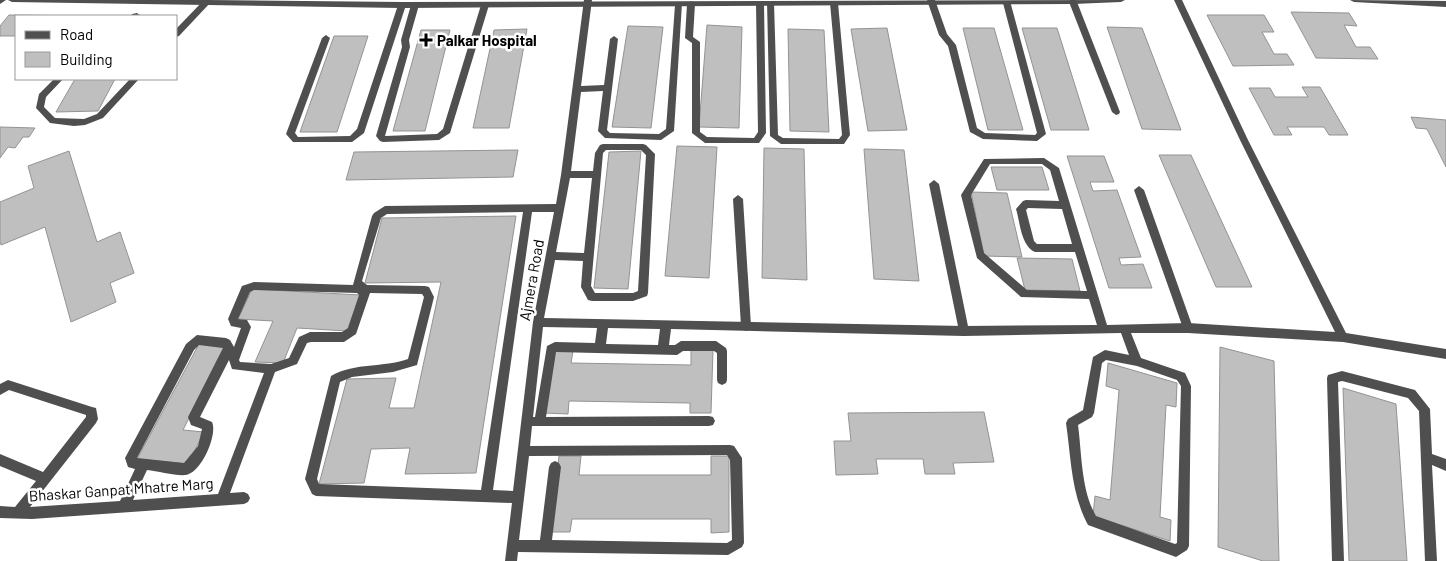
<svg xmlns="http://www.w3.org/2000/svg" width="1446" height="561" font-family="Barlow,sans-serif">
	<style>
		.building { fill: #bfbfbf; stroke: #939393 }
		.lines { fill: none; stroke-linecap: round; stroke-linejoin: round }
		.service { fill: #4f4f4f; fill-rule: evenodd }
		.minor { fill: #4f4f4f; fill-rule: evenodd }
		.tertiary { fill: #4f4f4f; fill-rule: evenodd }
		.poi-dot { fill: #000; stroke: #fff; stroke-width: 2 }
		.labels { text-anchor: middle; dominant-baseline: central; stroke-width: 5; stroke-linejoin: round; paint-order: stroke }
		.poi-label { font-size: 15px; font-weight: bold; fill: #000; stroke: #fff; text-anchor: start }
		.street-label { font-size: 15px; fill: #000; stroke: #fff }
	</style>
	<rect width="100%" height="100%" fill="#fff"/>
	<g class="building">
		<path d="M1291,12L1349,13L1357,26L1344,25L1356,47H1370L1378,59L1316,58Z"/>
		<path d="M9,15L93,16H16V36H0V26Z"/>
		<path d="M1207,15H1264L1274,32H1262L1274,54H1287L1294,65L1233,66Z"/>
		<path d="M707,25L742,27L739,128L699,127Z"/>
		<path d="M628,26L663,27L651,128L612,127Z"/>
		<path d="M1107,27L1142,28L1181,130L1142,129Z"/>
		<path d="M887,28L907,130L868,131L851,29Z"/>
		<path d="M963,28H994L1023,130H988Z"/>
		<path d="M1022,28H1057L1089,130H1051Z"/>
		<path d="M527,29L509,128H473L494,30Z"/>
		<path d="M788,29L824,30L829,132L790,131Z"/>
		<path d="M421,30H450L425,131H393Z"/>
		<path d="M334,36H368L337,132H300Z"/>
		<path d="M75,79H115L98,111L56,112Z"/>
		<path d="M1302,87H1320L1348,135H1329L1324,127H1287L1292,135H1274L1249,88H1270L1275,97H1308Z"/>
		<path d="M1411,117L1446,120V167L1427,129L1416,128Z"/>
		<path d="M0,127L35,128L29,137H23L15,148L8,147L0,158Z"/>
		<path d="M677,146L717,147L709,278L665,276Z"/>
		<path d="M764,148L804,149L807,280L762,278Z"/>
		<path d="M864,149L904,150L919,281L874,279Z"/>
		<path d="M518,150L513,177L346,180L354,152Z"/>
		<path d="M69,151L97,242L120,232L134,273L110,283L116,302L71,322L45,227L1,245L0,241V202L34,188L28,166Z"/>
		<path d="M641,151L628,289L594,288L609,152Z"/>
		<path d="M1159,155H1191L1252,287H1216Z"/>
		<path d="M1067,156H1104L1114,182H1090L1093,191L1117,190L1141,257L1119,258L1121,265L1143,264L1152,288H1109Z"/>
		<path d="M991,167H1042L1049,190H997Z"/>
		<path d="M971,192L1007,193L1022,257L984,256Z"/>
		<path d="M516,216L476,473L405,474L410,448L371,449L364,483L319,484L347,379L396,378L389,408H414L441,282L365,283L382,218Z"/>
		<path d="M1017,258L1072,259L1080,291L1025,290Z"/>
		<path d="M252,289L360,295L347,331L297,328L283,363L255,362L273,321L238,319Z"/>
		<path d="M199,344L225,347L183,430L204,432L188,464L137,459Z"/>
		<path d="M1220,347L1274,361L1279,561H1263L1218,547Z"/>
		<path d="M554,350L573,351L571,363L691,365V350H713L711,413H690V403L569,401L568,414L544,413Z"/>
		<path d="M1108,363L1177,383L1176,407L1166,405L1160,517L1171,520L1170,541L1093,516L1095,496L1110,500L1119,390L1106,386Z"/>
		<path d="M1343,388L1396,404L1407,561H1349Z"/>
		<path d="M984,412L994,462L953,463L955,474H925L923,459H876L878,474L836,475L834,441H851L848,413Z"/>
		<path d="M559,456H581L579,475H711V456H729V532L711,533V519H572L570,532H550Z"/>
	</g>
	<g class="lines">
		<g class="service">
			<path d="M1070,0H1076L1077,2L1120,112L1119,114L1116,115L1112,112L1069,2Z"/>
			<path d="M934,180L939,184L969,331L968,334L964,336L960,334L959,331L929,184Z"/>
			<path d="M1139,186L1144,190L1193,328L1192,331L1188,333L1184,331L1183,328L1134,190Z"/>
			<path d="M738,195L743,199L751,326L750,329L746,331L742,329L741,326L733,199Z"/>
		</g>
		<g class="minor">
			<path d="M0,0H6L0,4Z"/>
			<path d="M204,0H210L211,2L179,36L176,37V29Z"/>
			<path d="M584,0H592L581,86L604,85L610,39L614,36L618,39L607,130L610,133L659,134L666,129L675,5L676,3H682L674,131L661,140L605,138L598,131L603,91L581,92L571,171H593L595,153L600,145L603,144H643L646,145L655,154L648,293L647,296L633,301H592L588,300L581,287L583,261L555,260L544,318L964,326L1097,325L1089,299L1021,297L977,258L961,195L984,159L1044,158L1059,168L1107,325L1188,323L1335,332L1240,140L1174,0H1182L1248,140L1346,333L1446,349V359L1343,342L1188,333H1131L1141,358L1185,373L1191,386L1189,546L1187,550L1176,557L1088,525C1071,494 1071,457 1066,423L1068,419L1083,410L1093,357L1105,350L1129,355L1121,333L964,336L671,329L669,345H675L681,341H716L726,348L727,351V380L726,383L722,385L718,383L717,380V353L714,351H683L677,355L556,352L546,417L709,416L713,417L715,421L713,425L709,426H532L530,446L730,445L734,446L742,458L744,543L742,547L728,555L518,552L517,561H505L512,503L316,496L312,494L305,479L331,376C356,362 383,368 408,359L424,297L422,294L370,293L356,334L344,342H311L307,343L297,364L275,372L230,493L244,492L248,494L250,498L248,502L244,504L32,519L0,518V506L15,507L36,481L0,466V454L43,472L86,417V415L9,390L0,395V384L8,380L92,407L96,408L98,419L96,423L30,507L120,501L135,469L128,467L125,458L186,344L197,335L226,338L230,340L234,347L241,328L231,326L228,319L242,286L254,282L353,285L372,216L374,213L385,206L556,204L561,175ZM606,150H641L646,155L638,291L633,293H595L591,286L603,153ZM990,164H1042L1050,170L1059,201L1026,200L1023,201L1016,209C1020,222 1021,246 1035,252H1075L1087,291L1027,290L984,253L971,195ZM570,178H592L584,253L556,252ZM1028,208L1062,209L1072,244H1037L1034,241L1026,210ZM523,212L481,490L319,484L317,479L340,382L352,377L393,372L417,365L434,297L429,287L425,286L367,285L362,281L381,218L387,214ZM532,212H554L533,322L513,491L493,490ZM254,290L357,293L359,295L348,328L342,332H310L299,337L289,358L271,364L240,362L239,360L251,327L247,320L238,319L250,292ZM543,327L597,328L595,343L555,342L547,346L535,417H533ZM608,328L660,329L658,345L606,344ZM199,345L223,348L188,417L191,425L202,429L198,446L184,463L137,458L194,350ZM230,358L229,360L232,369L264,373L218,494L133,500L147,470C158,471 175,476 186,475C201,473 218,435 212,422L200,417ZM1106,360L1137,366L1177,380L1181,386L1177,543L1175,544L1096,516C1081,490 1082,455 1078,425L1092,417L1094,413L1102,363ZM727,455L730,460L732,540L727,543L552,540L561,467L559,463L555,461L551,463L549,467L540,540H519L529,456Z"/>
			<path d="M927,0H935L947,34L956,45L977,128L985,133L1035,135L1037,133L1003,3L1004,1H1010L1046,134L1037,141L983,139L970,132L948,46L939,35Z"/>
			<path d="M691,1L695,4L693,37L700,42V132L707,137L754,138L758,132L756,4L760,1L764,4L766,133L759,143H705L692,133V43L685,38L687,4Z"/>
			<path d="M767,1H773L774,3L778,135L783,138L839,139L842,135L830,3L834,1L838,3L850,135L844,144H781L770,136Z"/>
			<path d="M402,2L406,5L364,133L352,142H293L286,134L322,38L326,35L330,38L295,133L298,137L350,136L357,129L398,5Z"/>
			<path d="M415,2L419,5L409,40L410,47L385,136L437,134L443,129L481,5L485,2L489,5L450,133L439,140L383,142L380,141L376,136L402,47L401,40L411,5Z"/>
			<path d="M137,13L141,16H131L132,14Z"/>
			<path d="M54,79H63L46,97L44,107L55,118L84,119L97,114L130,79H139L103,118L85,125L74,126L50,123L36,108L39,94Z"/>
			<path d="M1342,371L1415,390L1430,409L1432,454L1446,459V471L1432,465L1437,561H1425L1419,411L1408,398L1342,381L1338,382L1344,561H1332L1327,378L1328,375Z"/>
		</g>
		<g class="tertiary">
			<path d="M8,0H207L402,2L1125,0L1121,2L1073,4L402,8L12,2Z"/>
			<path d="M1350,0L1446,1V7L1354,2Z"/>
		</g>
	</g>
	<path class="poi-dot" d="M423.5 32.5h5v5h5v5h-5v5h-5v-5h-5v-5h5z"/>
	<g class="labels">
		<g class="poi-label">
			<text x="437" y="40">Palkar Hospital</text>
		</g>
		<g class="street-label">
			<text transform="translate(531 280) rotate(-80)">Ajmera Road</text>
			<text transform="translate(121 489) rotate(-4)">Bhaskar Ganpat Mhatre Marg</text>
		</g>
	</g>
	<rect x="15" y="15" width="162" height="65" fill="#ffffff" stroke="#999999"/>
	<rect x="25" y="31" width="25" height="8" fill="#4f4f4f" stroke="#999999"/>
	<text x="60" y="40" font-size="15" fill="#000000">Road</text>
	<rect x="25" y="52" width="25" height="15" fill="#bfbfbf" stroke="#999999"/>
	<text x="60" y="65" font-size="15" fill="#000000">Building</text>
</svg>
